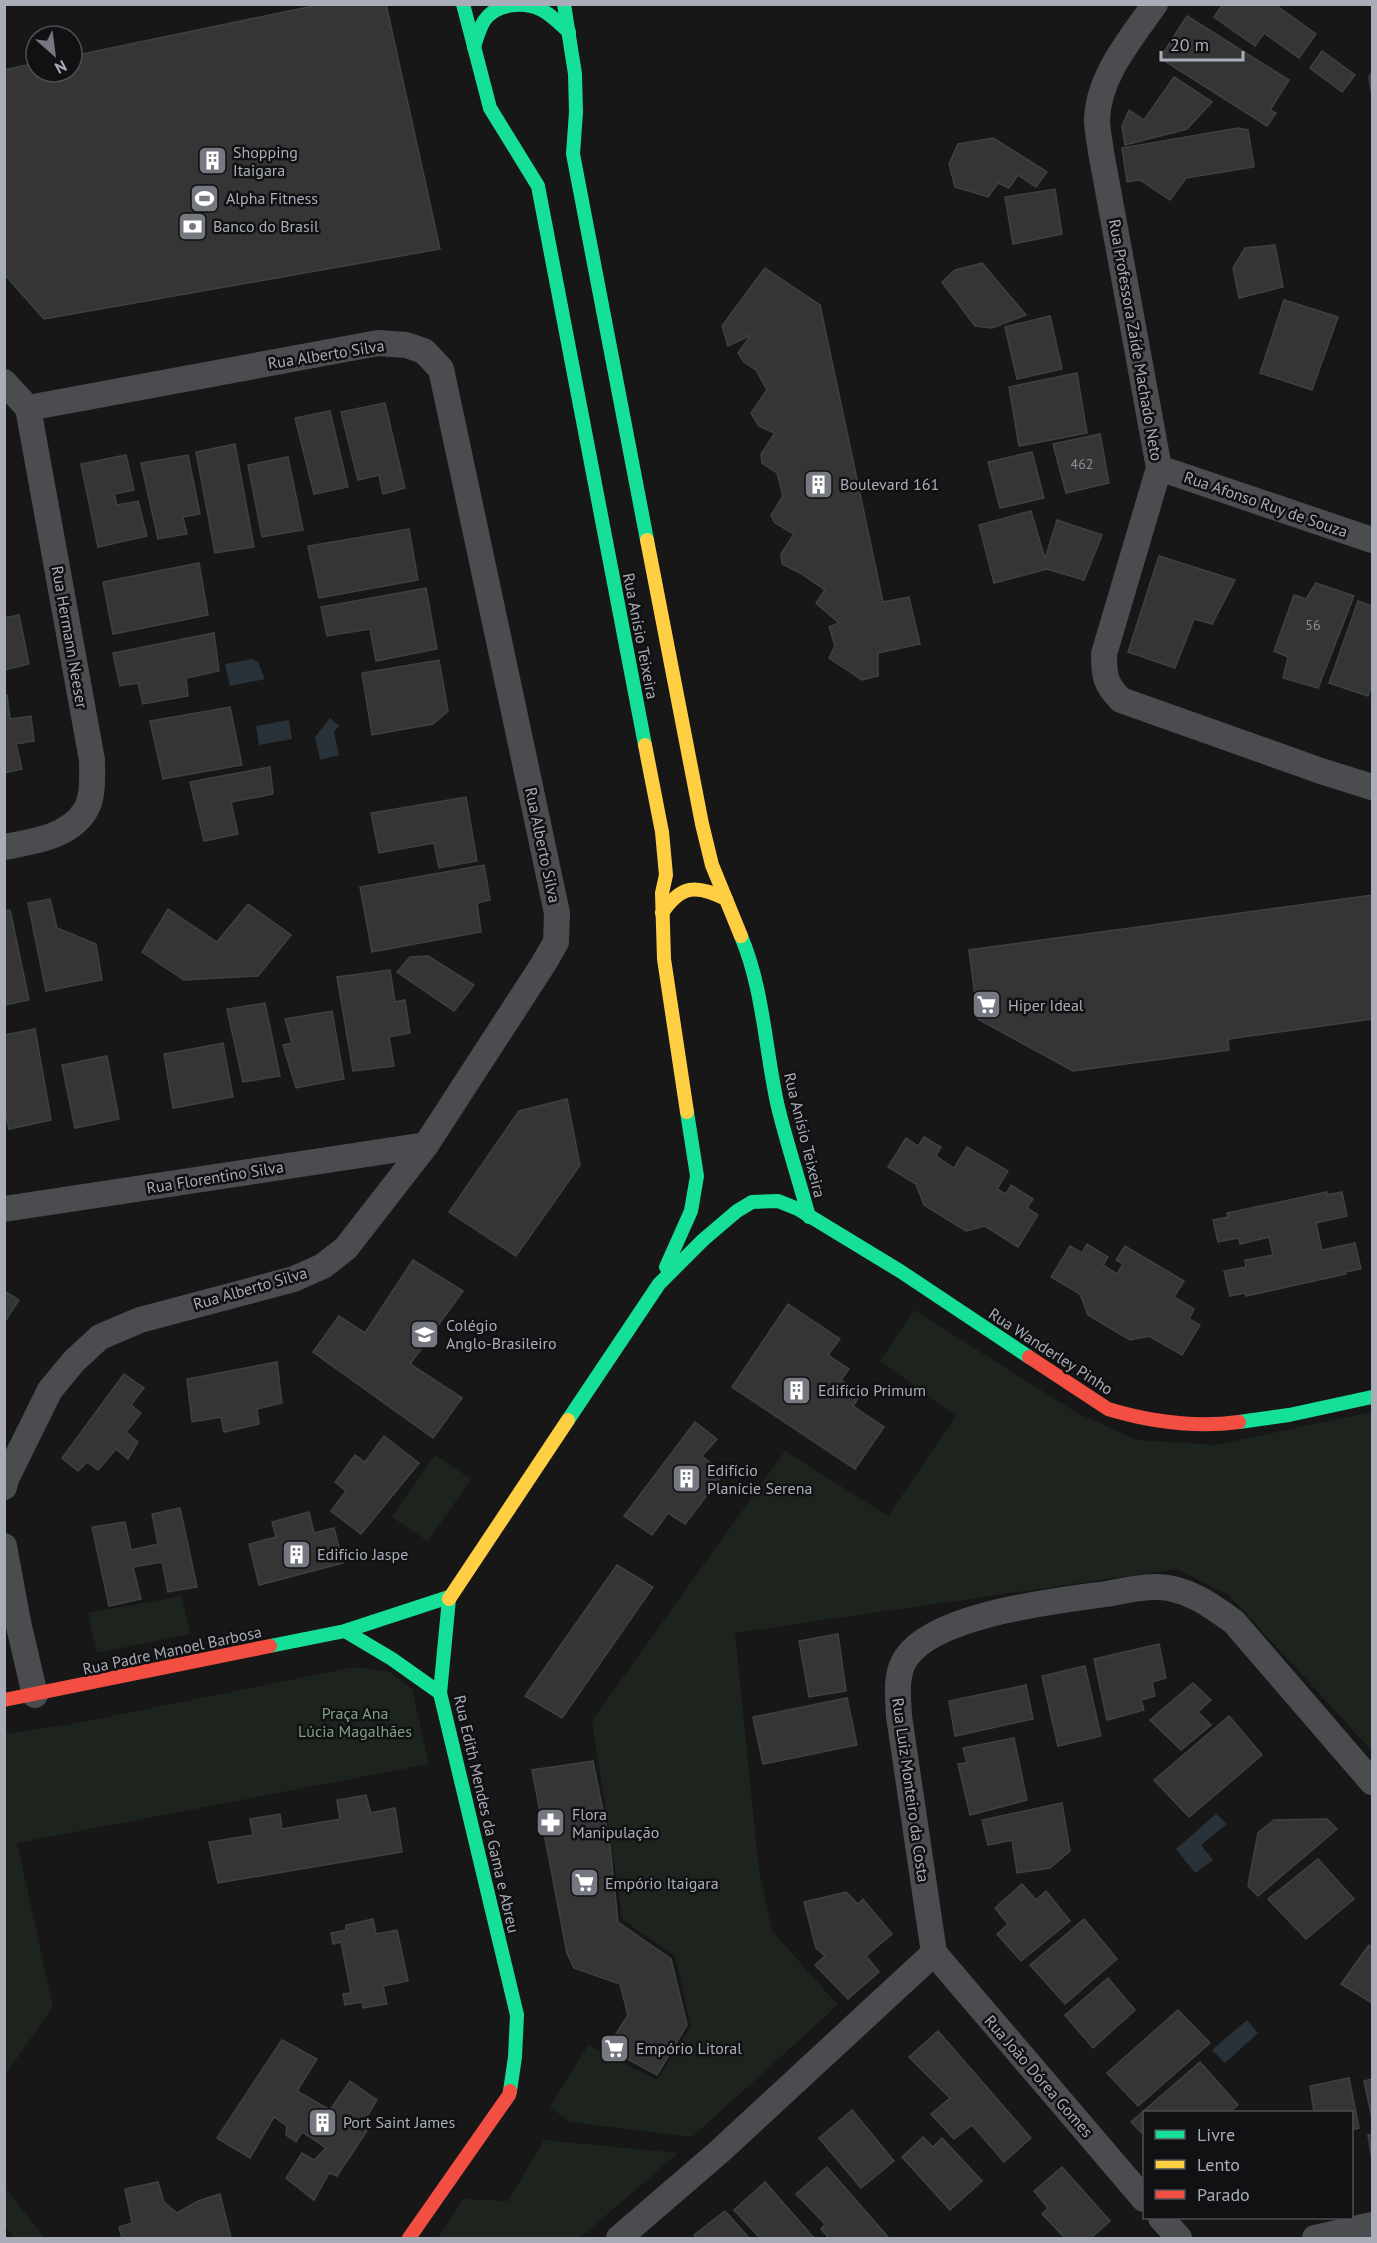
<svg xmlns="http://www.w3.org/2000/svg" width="1377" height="2243" font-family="'PT Sans',sans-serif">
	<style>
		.green { fill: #1d241e }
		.water { fill: #2a3239 }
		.building { fill: #353536; stroke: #3f4043; stroke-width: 1.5 }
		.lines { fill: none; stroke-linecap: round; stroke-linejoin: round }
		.street { stroke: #4b4c50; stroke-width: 26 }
		.fast { stroke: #16e098; stroke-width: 14 }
		.slow { stroke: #ffcf43; stroke-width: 14 }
		.jam { stroke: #f24e42; stroke-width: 14 }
		.labels { text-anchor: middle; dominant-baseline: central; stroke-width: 5; stroke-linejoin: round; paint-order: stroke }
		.number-label { font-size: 14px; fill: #8b8f98 }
		.poi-label { font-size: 16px; fill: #a8adb8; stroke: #111113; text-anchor: start }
		.street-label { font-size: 16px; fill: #a8adb8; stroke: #111113 }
		.park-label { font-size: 16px; fill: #7fa381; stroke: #111113 }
	</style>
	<rect width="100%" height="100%" fill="#171717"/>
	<g class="green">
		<path d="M914,1310L1077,1413L1137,1440L1215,1445L1372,1412V1751L1229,1595L1177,1569L735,1633L759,1870L772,1931L838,2005L692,2137L570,2122L550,2107L588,2045L657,2080L691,2026L675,1956L623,1920L592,1721L785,1451L888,1516L956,1416L880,1361Z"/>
		<path d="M435,1455L471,1479L428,1541L392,1517Z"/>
		<path d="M182,1596L190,1634L97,1653L88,1613Z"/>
		<path d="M355,1667L390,1672L412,1689L429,1764L17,1843L53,2007L5,2075V1734L72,1724Z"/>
		<path d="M544,2140L678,2153L580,2238H438L463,2199L508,2201Z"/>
		<path d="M5,2188L45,2238H15L5,2226Z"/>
	</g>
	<g class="water">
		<path d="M252,659L258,662L265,679L230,686L225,664Z"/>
		<path d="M330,718L339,726L334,732L339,755L320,760L315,737Z"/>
		<path d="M289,720L292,739L259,745L256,726Z"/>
		<path d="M1216,1814L1227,1824L1201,1845L1213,1860L1195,1873L1176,1849Z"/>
		<path d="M1247,2020L1258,2033L1225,2063L1212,2050Z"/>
	</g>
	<g class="building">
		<path d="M323,4H386L440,249L44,319L4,274V70L36,63V72H72V56Z"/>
		<path d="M1223,4H1274L1316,34L1299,58L1264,33L1255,46L1214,17Z"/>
		<path d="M1187,16L1289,80L1270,110L1276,113L1267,126L1160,58Z"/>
		<path d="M1322,51L1355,75L1342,92L1310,68Z"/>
		<path d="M1372,72V96L1369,77Z"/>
		<path d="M1174,77L1212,102L1187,129L1125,145L1122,126L1129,110L1144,120Z"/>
		<path d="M1238,128L1248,130L1254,167L1186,178L1170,200L1140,180L1127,182L1122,148Z"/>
		<path d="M993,138L1047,172L1036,187L1018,175L1009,188L998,183L988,197L955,187L949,164L958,144Z"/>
		<path d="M1055,189L1062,234L1013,244L1005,197Z"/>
		<path d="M1275,245L1283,287L1239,298L1233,268L1245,248Z"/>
		<path d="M982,263L1026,315L992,328L975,326L942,282L955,270Z"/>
		<path d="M765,268L820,305L883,602L909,597L920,644L878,653V676L862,680L829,658L835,646L829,627L839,623L816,603L825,590L800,573L782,564L781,554L794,534L775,523L771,515L783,496L777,473L762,463L761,454L775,433L759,426L751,413L767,390L756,370L744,362L738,353L751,335L728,346L722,326Z"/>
		<path d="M1284,300L1338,317L1312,390L1260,373Z"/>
		<path d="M1050,316L1062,369L1017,379L1005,327Z"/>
		<path d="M1077,373L1087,433L1019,446L1009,387Z"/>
		<path d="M385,403L405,488L383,494L379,475L358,480L341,412Z"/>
		<path d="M330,411L348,487L314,494L295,418Z"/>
		<path d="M1100,434L1109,483L1066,493L1053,444Z"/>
		<path d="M235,444L254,547L215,553L196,452Z"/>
		<path d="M1032,452L1044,498L1000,508L988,462Z"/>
		<path d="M126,455L134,490L114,494L117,505L138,501L147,536L98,547L81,464Z"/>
		<path d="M188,455L200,514L183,517L187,534L158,539L141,463Z"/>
		<path d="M288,457L303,530L262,537L248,465Z"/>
		<path d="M1031,511L1045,559L1057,520L1102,535L1084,580L1047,569L994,583L979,525Z"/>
		<path d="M409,529L418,580L319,598L308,546Z"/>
		<path d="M1159,556L1235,580L1212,624L1194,619L1175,668L1128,652Z"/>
		<path d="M199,563L208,615L113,634L103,582Z"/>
		<path d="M1316,583L1354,596L1318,688L1283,678L1288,657L1274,651L1294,595L1306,599Z"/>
		<path d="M426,588L437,649L376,661L370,629L327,636L321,607Z"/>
		<path d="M1358,601L1372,606V684L1368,696L1329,683Z"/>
		<path d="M19,615L29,664L4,670V618Z"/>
		<path d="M214,633L219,671L186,678L188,696L143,704L138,683L120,686L113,653Z"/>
		<path d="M439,660L448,711L433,724L372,735L362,673Z"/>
		<path d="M4,695H7L10,719L31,716L34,741L16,744L22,769L4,773Z"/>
		<path d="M230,707L242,765L163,779L150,721Z"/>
		<path d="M270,767L273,794L231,802L238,834L204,841L190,782Z"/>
		<path d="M466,797L477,861L439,868L434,843L379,853L371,813Z"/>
		<path d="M484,865L490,900L477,903L481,932L372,952L360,887Z"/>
		<path d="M1372,895V1019L1228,1039L1229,1050L1073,1071L978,1019L969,950Z"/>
		<path d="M50,899L57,928L96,944L102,980L46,991L28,903Z"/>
		<path d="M248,904L291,935L258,976L184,980L142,952L168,909L217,942Z"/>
		<path d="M10,910L29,1000L4,1005V911Z"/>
		<path d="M428,956L474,985L454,1011L397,972L410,957Z"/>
		<path d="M390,970L395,1002L405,1000L410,1033L389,1037L394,1066L353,1071L337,977Z"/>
		<path d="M265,1003L280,1076L243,1082L227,1009Z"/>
		<path d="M332,1011L344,1079L296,1088L283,1045L292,1043L285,1019Z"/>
		<path d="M35,1029L51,1120L9,1129L4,1106V1035Z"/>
		<path d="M223,1043L233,1097L173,1108L164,1054Z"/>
		<path d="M107,1056L119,1119L75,1128L62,1065Z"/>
		<path d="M567,1099L580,1165L516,1256L449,1212L519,1111Z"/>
		<path d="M924,1137L941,1147L936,1156L954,1168L967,1147L1008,1171L997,1189L1006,1194L1011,1185L1033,1199L1027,1208L1038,1215L1018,1247L985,1226L966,1231L924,1205L916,1184L888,1167L906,1138L918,1146Z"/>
		<path d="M1327,1192V1195L1342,1192L1347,1216L1316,1223L1322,1250L1355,1243L1361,1269L1345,1272L1346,1274L1246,1296L1245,1293L1230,1296L1224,1271L1246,1267L1245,1260L1273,1255L1269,1237L1240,1244L1239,1238L1218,1242L1213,1220L1228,1217L1227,1213Z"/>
		<path d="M1087,1244L1108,1257L1103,1265L1117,1274L1123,1264L1116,1260L1125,1246L1184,1281L1174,1297L1194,1309L1189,1319L1200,1325L1182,1355L1149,1336L1130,1340L1088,1315L1080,1294L1051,1277L1070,1246L1082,1253Z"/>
		<path d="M413,1260L463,1291L410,1364L462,1398L433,1438L313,1352L339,1316L365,1333Z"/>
		<path d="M4,1291L19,1300L4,1323Z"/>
		<path d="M788,1304L840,1339L828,1355L849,1369L841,1380L861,1394L853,1406L884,1427L855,1469L732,1387Z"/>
		<path d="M277,1362L282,1403L257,1409L259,1424L224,1432L221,1417L192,1422L187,1379Z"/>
		<path d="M124,1374L144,1388L131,1405L141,1413L126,1432L138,1442L128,1459L116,1449L98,1470L87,1462L78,1471L62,1458Z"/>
		<path d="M695,1422L717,1439L702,1456L724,1473L685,1524L668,1513L652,1535L624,1516Z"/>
		<path d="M384,1436L419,1463L361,1534L331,1511L346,1491L335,1482L355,1455L365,1462Z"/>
		<path d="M180,1508L197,1587L168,1592L162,1562L133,1567L141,1599L109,1606L92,1527L125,1522L131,1550L158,1544L152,1514Z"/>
		<path d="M309,1512L314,1533L334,1528L343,1563L259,1585L249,1544L276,1537L272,1522Z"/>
		<path d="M617,1565L653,1587L562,1718L525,1696Z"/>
		<path d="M838,1634L846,1691L809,1697L799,1641Z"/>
		<path d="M1159,1644L1166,1678L1152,1682L1155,1696L1141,1700L1144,1710L1107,1720L1094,1659Z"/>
		<path d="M1085,1666L1101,1736L1058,1746L1042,1676Z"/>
		<path d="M1193,1683L1211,1700L1198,1712L1211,1725L1181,1750L1150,1720Z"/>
		<path d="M1026,1685L1033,1719L955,1736L949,1701Z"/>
		<path d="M847,1698L857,1745L763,1764L753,1717Z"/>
		<path d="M1229,1716L1262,1755L1189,1817L1154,1780Z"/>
		<path d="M1014,1738L1027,1800L970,1815L958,1764L967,1763L963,1748Z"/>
		<path d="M593,1761L610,1845L618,1922L671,1959L687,2025L657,2075L607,2048L628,2015L620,1984L574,1968L567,1953L532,1770Z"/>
		<path d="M366,1795L371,1813L395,1808L402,1852L218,1883L209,1842L253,1835L250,1819L280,1814L282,1829L340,1819L337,1800Z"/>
		<path d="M1062,1803L1070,1851L1050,1868L1017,1873L1012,1840L988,1845L982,1820Z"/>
		<path d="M1327,1819L1337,1829L1258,1896L1248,1886L1258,1833L1274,1820Z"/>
		<path d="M1318,1859L1354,1899L1306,1939L1268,1899Z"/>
		<path d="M1022,1884L1036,1900L1046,1891L1070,1921L1021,1961L997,1934L1008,1924L995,1908Z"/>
		<path d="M846,1892L858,1904L863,1899L892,1934L866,1956L879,1972L848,1999L815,1965L825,1956L816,1948L804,1902Z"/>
		<path d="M373,1919L376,1934L397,1930L408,1981L383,1986L387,2004L363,2008L362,2002L345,2005L343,1994L351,1993L341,1942L333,1944L331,1933L346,1930V1925Z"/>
		<path d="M1084,1919L1117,1959L1065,2004L1030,1965Z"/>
		<path d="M1369,1945L1372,1948V2003L1341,1984Z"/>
		<path d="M1108,1978L1135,2010L1093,2048L1065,2015Z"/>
		<path d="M1178,2010L1210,2043L1138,2106L1107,2073Z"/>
		<path d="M938,2031L1031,2138L1004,2162L972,2125L954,2139L931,2114L950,2098L909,2057Z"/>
		<path d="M282,2040L317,2059L297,2091L330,2110L350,2081L377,2100L361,2126L367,2131L337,2176L329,2173L314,2200L286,2178L302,2153L314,2160L326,2148L302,2132L296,2142L286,2135L287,2126L274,2117L250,2158L217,2138Z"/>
		<path d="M1200,2062L1238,2105L1230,2112H1144V2135L1131,2122Z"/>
		<path d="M1349,2078L1359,2128L1352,2130V2112H1314L1310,2086Z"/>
		<path d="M1372,2079V2118L1364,2081Z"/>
		<path d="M852,2110L894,2161L861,2188L819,2138Z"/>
		<path d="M1372,2134V2160L1368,2135Z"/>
		<path d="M923,2137L933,2147L942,2138L982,2181L950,2210L902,2157Z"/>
		<path d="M827,2167L889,2238H829L821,2229L825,2224L796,2194Z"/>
		<path d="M1062,2167L1110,2221L1091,2238H1065L1042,2214L1048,2208L1034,2191Z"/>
		<path d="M158,2182L164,2202L177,2213L198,2201L220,2194L231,2238H122L119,2227L132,2223L125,2189Z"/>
		<path d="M765,2182L814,2238H760L734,2210Z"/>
		<path d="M725,2211L749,2238H697L694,2235Z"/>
	</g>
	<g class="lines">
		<g class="street">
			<path d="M1155,4C1131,39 1098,76 1097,120C1097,130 1100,142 1101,152L1159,468L1104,654C1104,676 1105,684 1121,700L1321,771L1372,787"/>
			<path d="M4,382L28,408L92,760C92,775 94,797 85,811C69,837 32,842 4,847"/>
			<path d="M1159,468L1372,540"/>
			<path d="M4,1209L426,1145"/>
			<path d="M4,1487L6,1479L50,1390L74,1361L100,1337L140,1320L294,1279L323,1266L346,1248L426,1145L544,963L556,942L557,913L441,369L424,351L406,345L378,343L28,408"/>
			<path d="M4,1546L18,1622L35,1695"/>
			<path d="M934,1953L899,1716C898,1697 895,1674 906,1658C935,1614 1056,1601 1106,1594C1122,1591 1140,1587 1156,1587C1186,1587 1211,1605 1234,1622L1372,1782"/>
			<path d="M934,1953L1144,2199"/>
			<path d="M1161,2218L1179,2238"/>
			<path d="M619,2238L720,2151L934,1953"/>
			<path d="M1315,2238L1372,2225"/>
		</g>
		<g class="fast">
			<path d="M463,4L490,108L538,186L645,745"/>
			<path d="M564,4L575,74L576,112L573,154L647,540"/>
			<path d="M474,47C477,38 479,29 484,21C495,4 522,1 540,9C551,14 560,24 569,32"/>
			<path d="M741,936C764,991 765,1050 778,1107C787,1144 799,1180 809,1217"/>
			<path d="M666,1267L691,1211L697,1176L687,1112"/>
			<path d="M568,1420L659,1284L703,1240L737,1211L752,1202L778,1201L798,1209L900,1271L1029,1357"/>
			<path d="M1239,1422L1289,1415L1372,1397"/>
			<path d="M449,1599L440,1693L517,2015L515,2057L510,2091"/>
			<path d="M345,1631L392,1659L440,1693"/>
			<path d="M270,1646L345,1631L449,1597"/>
		</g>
		<g class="slow">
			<path d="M647,540L702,824L712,865L741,936"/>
			<path d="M645,745L662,832L666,875L662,893L664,959L687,1112"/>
			<path d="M662,913C681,885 696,884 726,899"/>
			<path d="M449,1599L568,1420"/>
		</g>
		<g class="jam">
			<path d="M1029,1357L1108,1409C1151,1422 1194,1428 1239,1422"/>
			<path d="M4,1700L270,1646"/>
			<path d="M409,2238L509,2095L510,2091"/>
		</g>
	</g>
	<defs>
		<symbol id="building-square" viewBox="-11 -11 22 22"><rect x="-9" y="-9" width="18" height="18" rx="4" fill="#757880" stroke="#111113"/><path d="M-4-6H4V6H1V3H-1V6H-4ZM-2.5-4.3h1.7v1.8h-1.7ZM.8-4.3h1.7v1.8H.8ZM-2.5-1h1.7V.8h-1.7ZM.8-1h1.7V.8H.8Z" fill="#fff"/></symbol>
		<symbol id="stadium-square" viewBox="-11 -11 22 22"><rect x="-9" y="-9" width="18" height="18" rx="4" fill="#757880" stroke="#111113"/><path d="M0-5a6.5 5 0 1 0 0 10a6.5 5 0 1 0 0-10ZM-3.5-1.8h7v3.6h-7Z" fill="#fff"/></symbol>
		<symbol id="bank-square" viewBox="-11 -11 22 22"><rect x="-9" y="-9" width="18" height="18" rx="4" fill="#757880" stroke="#111113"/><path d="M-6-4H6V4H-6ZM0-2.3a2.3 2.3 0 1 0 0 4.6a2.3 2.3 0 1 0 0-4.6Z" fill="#fff"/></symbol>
		<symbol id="supermarket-square" viewBox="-11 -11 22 22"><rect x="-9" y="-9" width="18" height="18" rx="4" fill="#757880" stroke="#111113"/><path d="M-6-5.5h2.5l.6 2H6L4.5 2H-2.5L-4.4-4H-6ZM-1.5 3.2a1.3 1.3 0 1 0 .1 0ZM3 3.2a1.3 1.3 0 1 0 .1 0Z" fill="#fff"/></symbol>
		<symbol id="school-square" viewBox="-11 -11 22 22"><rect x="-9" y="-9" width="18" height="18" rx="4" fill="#757880" stroke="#111113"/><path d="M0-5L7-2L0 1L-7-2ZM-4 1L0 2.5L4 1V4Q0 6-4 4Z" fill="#fff"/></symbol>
		<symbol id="pharmacy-square" viewBox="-11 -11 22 22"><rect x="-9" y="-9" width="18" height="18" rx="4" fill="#757880" stroke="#111113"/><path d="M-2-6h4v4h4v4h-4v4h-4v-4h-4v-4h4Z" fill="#fff"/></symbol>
	</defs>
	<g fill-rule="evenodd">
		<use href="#building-square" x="196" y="144" width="33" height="33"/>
		<use href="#stadium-square" x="188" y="182" width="33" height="33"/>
		<use href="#bank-square" x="176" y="210" width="33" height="33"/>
		<use href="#building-square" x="802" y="468" width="33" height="33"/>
		<use href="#supermarket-square" x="970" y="988" width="33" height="33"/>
		<use href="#school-square" x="408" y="1318" width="33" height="33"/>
		<use href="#building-square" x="780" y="1374" width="33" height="33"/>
		<use href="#building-square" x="670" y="1462" width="33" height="33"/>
		<use href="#building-square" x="280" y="1538" width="33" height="33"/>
		<use href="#pharmacy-square" x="534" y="1806" width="33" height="33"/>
		<use href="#supermarket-square" x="568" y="1866" width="33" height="33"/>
		<use href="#supermarket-square" x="598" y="2032" width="33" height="33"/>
		<use href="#building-square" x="306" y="2106" width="33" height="33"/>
	</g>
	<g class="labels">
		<g class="number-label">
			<text x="1082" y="464">462</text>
			<text x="1313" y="625">56</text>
		</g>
		<g class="poi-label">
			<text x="233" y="152">Shopping<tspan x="233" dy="18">Itaigara</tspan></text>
			<text x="226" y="198">Alpha Fitness</text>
			<text x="213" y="226">Banco do Brasil</text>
			<text x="840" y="484">Boulevard 161</text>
			<text x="1008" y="1005">Hiper Ideal</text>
			<text x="446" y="1325">Colégio<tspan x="446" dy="18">Anglo-Brasileiro</tspan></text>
			<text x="818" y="1390">Edifício Primum</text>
			<text x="707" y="1470">Edifício<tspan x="707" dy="18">Planície Serena</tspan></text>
			<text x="317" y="1554">Edifício Jaspe</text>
			<text x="572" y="1814">Flora<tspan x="572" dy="18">Manipulação</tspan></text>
			<text x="605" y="1883">Empório Itaigara</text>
			<text x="636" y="2048">Empório Litoral</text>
			<text x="343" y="2122">Port Saint James</text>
		</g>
		<g class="street-label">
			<text transform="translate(1136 340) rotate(80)">Rua Professora Zaíde Machado Neto</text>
			<text transform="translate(326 354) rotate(-9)">Rua Alberto Silva</text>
			<text transform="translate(1266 504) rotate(19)">Rua Afonso Ruy de Souza</text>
			<text transform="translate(641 636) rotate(79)">Rua Anísio Teixeira</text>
			<text transform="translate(70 637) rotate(80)">Rua Hermann Neeser</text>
			<text transform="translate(543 845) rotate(78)">Rua Alberto Silva</text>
			<text transform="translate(805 1135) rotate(76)">Rua Anísio Teixeira</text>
			<text transform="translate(215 1177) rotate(-9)">Rua Florentino Silva</text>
			<text transform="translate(250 1288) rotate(-16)">Rua Alberto Silva</text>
			<text transform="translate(1051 1351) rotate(33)">Rua Wanderley Pinho</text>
			<text transform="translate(172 1650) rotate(-12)">Rua Padre Manoel Barbosa</text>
			<text transform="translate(911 1790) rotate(82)">Rua Luiz Monteiro da Costa</text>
			<text transform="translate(487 1814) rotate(77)">Rua Edith Mendes da Gama e Abreu</text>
			<text transform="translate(1039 2076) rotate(49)">Rua João Dórea Gomes</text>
		</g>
		<g class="park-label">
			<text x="355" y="1713">Praça Ana<tspan x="355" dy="18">Lúcia Magalhães</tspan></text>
		</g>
	</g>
	<rect width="1377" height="2243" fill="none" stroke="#a8adb8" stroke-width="12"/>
	<rect x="1143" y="2111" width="210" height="108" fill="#111113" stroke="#4d4f55" stroke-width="1.5"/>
	<rect x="1155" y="2130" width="30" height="9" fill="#16e098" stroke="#4d4f55" stroke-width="1.5"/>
	<text x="1197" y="2141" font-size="18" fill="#a8adb8">Livre</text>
	<rect x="1155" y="2160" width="30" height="9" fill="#ffcf43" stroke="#4d4f55" stroke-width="1.5"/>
	<text x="1197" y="2171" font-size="18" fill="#a8adb8">Lento</text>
	<rect x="1155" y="2190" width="30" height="9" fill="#f24e42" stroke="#4d4f55" stroke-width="1.5"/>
	<text x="1197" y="2201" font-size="18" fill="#a8adb8">Parado</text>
	<g transform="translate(54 54) rotate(152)"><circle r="28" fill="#111113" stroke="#4d4f55" stroke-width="1.5"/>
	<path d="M0-4.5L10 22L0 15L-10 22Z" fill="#757880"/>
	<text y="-9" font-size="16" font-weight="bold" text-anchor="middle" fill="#a8adb8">N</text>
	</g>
	<path d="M1161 51v9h82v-9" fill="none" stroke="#a8adb8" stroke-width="3"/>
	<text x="1170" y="51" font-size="18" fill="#a8adb8" stroke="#111113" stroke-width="4.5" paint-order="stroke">20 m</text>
</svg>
